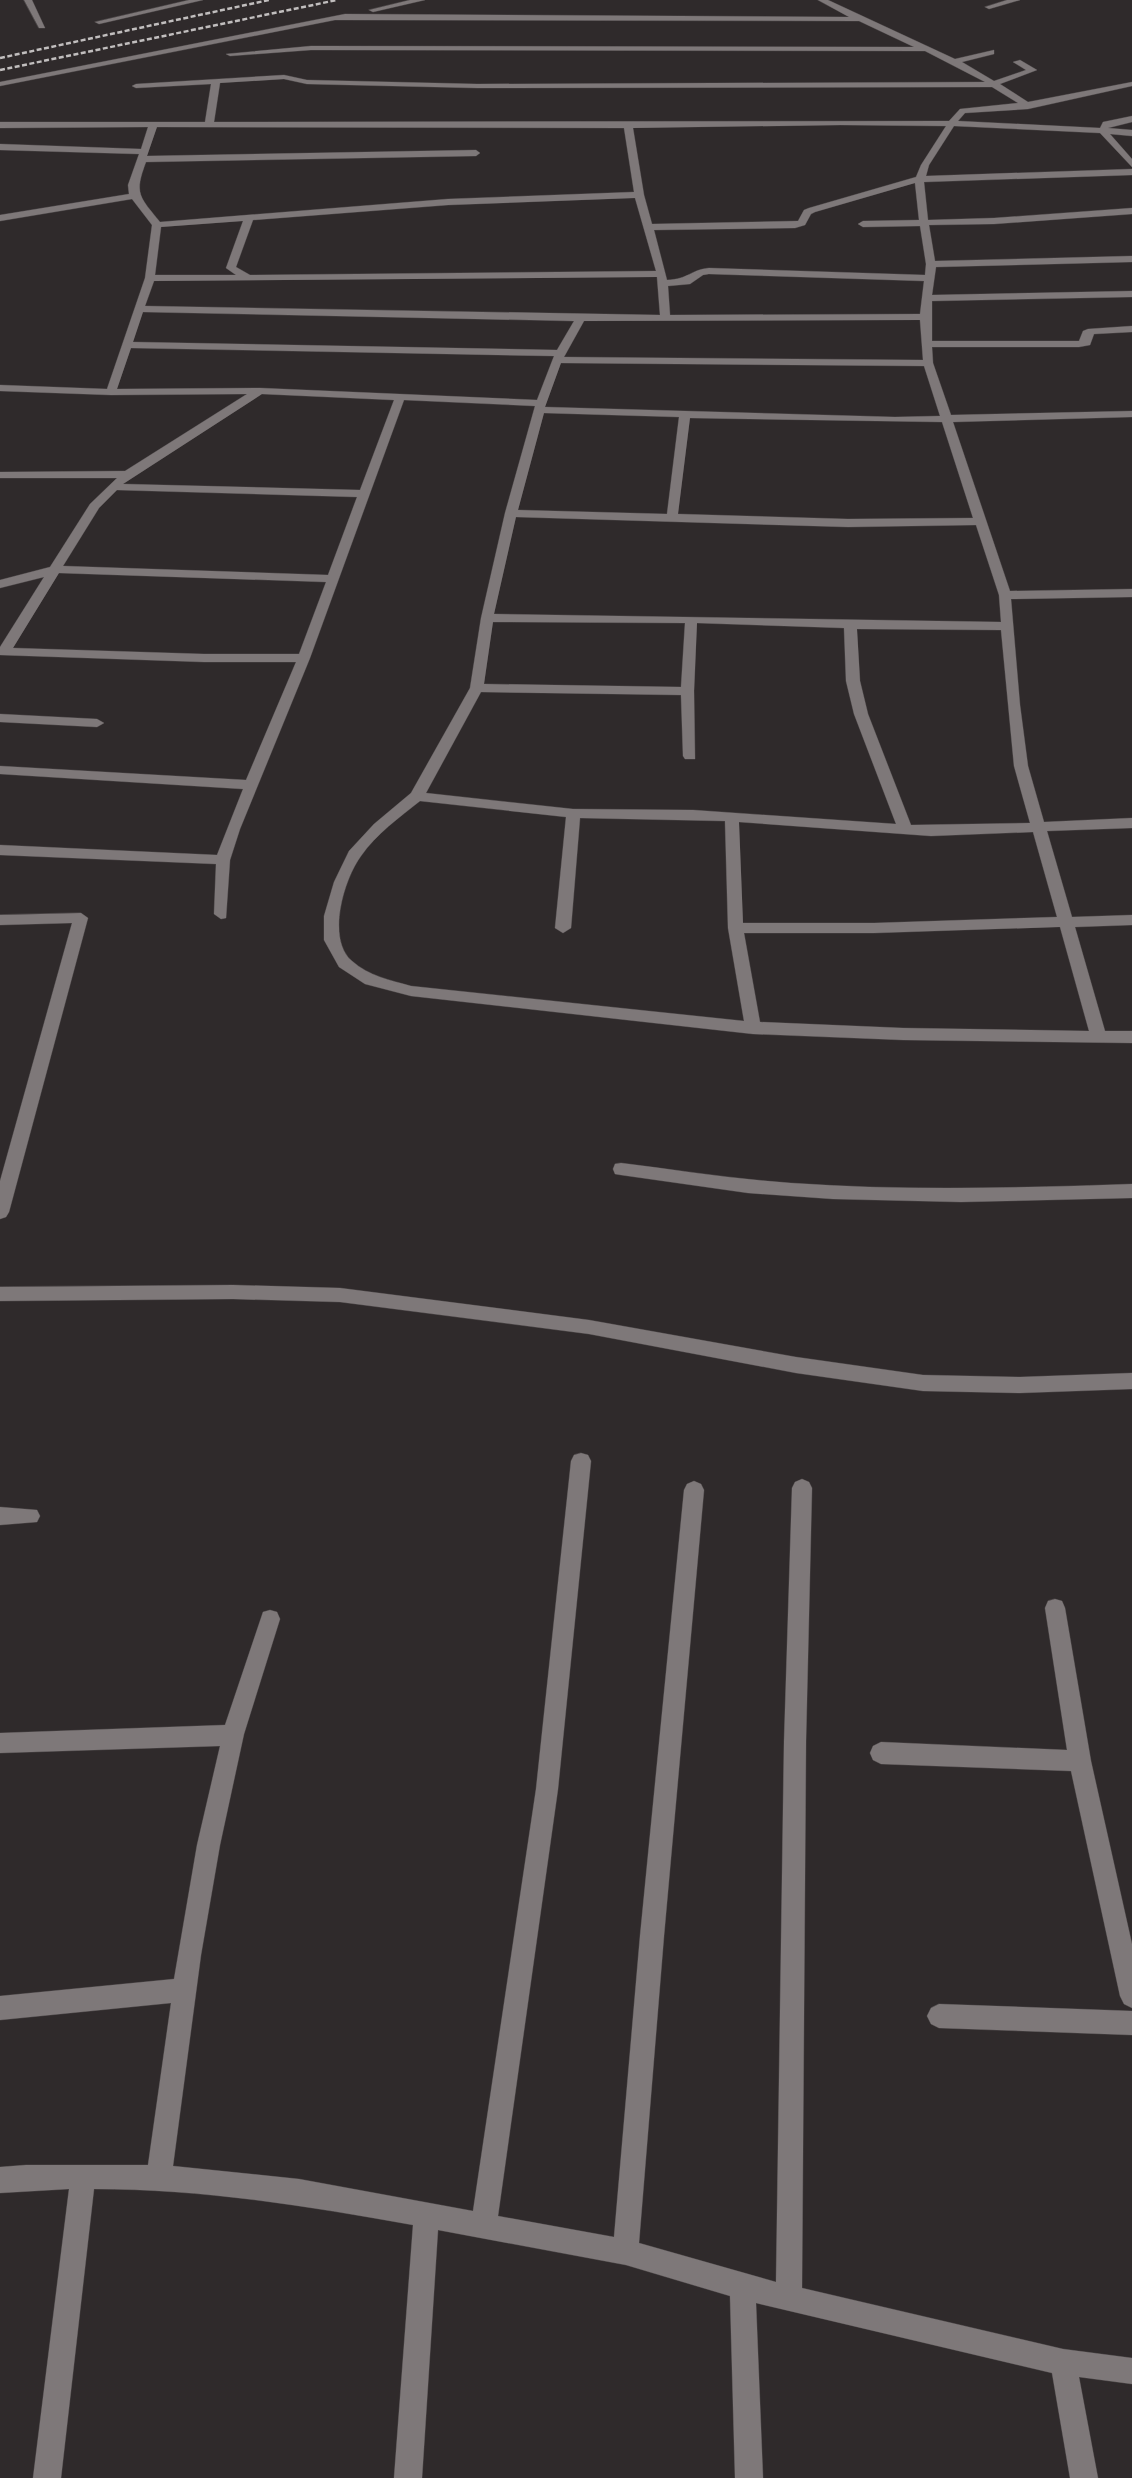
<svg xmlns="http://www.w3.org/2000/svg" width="1132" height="2478" font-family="'DM Sans',sans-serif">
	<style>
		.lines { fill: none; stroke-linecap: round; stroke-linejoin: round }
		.street-casing { stroke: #4a4546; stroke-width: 1 }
		.street { fill: #7e7879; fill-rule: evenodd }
		.rail { stroke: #c1bebe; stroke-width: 2.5; stroke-dasharray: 5 2.5; stroke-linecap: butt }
	</style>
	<rect width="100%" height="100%" fill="#2f2a2b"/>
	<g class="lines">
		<defs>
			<g id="street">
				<path d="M24,0H32L45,28H39Z"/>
				<path d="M189,0H203L99,24L95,22Z"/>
				<path d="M410,0H425L373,12L369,10Z"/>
				<path d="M818,0H828L955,59L994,50V54L962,62L994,81L1026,70L1013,62L1020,60L1037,70L1000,84L1028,102L1132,82V86L1028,109L965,113L958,121L1100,128L1103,122L1132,116V122L1108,128L1132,130V136L1110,134L1132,159V167L1100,133L954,126L929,165L926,176L1132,169V175L924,182L928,220L994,218L1132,208V214L994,224L929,225L935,261L1132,256V262L936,267L932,295L1132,291V297L932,301V341H1079L1083,331L1088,329L1132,326V332L1094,334L1090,345L1079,347H932L933,363L951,415L1132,411V417L953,422L1010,591L1132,589V597L1011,599L1020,705L1028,766L1044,822L1132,818V828L1047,831L1072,917L1132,915V925L1075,927L1105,1031H1132V1043L903,1040L753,1034L411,996L365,984L339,967L324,940V916L334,882L349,851L374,824L411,793L470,688L481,618L505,513L535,406L404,400L310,658L240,829L230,860L226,918L221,919L214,914L216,864L0,855V845L217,855L243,789L0,774V766L246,780L296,662H204L0,655V647L44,577L0,588V580L50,567L90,504L117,478H0V472L125,471L247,394L111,395L0,391V385L107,389L145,278L152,225L132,199L0,221V215L129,194L128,185L139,154L0,150V144L141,149L148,127L0,128V122H205L211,84L136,88L132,86L136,84L284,75L307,80L477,84L985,82L925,51L311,50L230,56L226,54L311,46L914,47L859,21L335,20L0,86V82L345,14L849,17ZM284,79L307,84L477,88L992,87L1018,103L960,109L949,121L214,122L220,83ZM841,125L946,126L921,165L916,177L809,208L804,210L798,221L652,224L644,195L633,128ZM157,127L624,128L634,192L448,199L160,222C139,196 134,194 146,162L476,156L480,153L476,150L147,156ZM915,183L919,220L863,221L858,224L863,227L920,226L926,264L925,275L709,268C690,270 689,279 667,280L654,230L795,228L805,225L811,214L815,212ZM635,198L656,271L250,275L236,267L253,220L448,205ZM243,221L226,268L236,275H155L161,227ZM709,274L924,281L920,314L670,315L668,286L690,284L703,275ZM657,277L660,315L145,306L154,281ZM143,312L574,321L557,350L133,342ZM920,320L923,360L564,357L584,321ZM131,348L554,356L537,400L260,388L117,389ZM561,363L924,366L940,416L895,417L545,407ZM262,394L394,400L360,490L123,484ZM544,413L679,417L667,514L518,510ZM690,418L942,422L973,518L848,519L678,514ZM117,490L357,497L328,575L63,566L99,508ZM516,517L848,527L976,525L999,595L1001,622L494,614ZM59,573L326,582L299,654H204L13,648ZM493,622L685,623L681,687L484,684ZM697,623L844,628L846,681L854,714L896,824L693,810L573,809L426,793L481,692L681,695L683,756L685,759H695L694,691ZM857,629L1001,630L1014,766L1030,823L911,825L868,714L860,681ZM420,801L566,817L555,928L563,933L571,928L580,818L725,821L728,928L744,1021L411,986C390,980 369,976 352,961C326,939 344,879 361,856C376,834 400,817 420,801ZM739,822L931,836L1033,832L1057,917L874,923H743ZM1060,927L1089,1031L903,1028L760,1022L744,933H874Z"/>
				<path d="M1007,0H1020L989,9L985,7Z"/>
				<path d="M0,714L97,719L104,723L97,727L0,722Z"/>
				<path d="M81,913L88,918L9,1212L6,1217L0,1219V1181L72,923L0,925V915Z"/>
				<path d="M621,1163C677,1170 734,1179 791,1183C904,1191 1018,1188 1132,1184V1198L961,1202L833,1199L748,1193L621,1175L615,1174L613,1169L615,1164Z"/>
				<path d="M233,1285L340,1288L589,1320L796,1357L923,1375L1020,1377L1132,1373V1389L1020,1393L923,1391L796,1373L589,1334L340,1302L233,1299L0,1301V1287Z"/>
				<path d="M581,1453L588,1455L591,1461L558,1789L498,2216L614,2237L640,1936L684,1490L687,1484L694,1481L701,1484L704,1490L664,1936L639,2243L776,2282L784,1742L792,1488L795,1482L802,1479L809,1482L812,1488L806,1742L802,2288L1063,2349L1132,2358V2384L1079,2377L1098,2478H1070L1052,2373L756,2303L763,2478H735L730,2296L626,2265L438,2230L422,2478H394L413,2225C307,2206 202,2189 94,2189L61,2478H33L69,2189L0,2193V2167L26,2165H148L171,2003L0,2020V1996L174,1979L197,1845L220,1746L0,1753V1733L225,1725L263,1612L270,1610L277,1612L280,1619L244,1734L220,1845L201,1955L173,2166L299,2179L473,2211L536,1789L571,1461L574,1455Z"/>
				<path d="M0,1507L37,1510L40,1516L37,1522L0,1525Z"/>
				<path d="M1055,1599L1062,1601L1065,1608L1091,1761L1132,1944V2008L1124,2004L1120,1996L1071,1771L881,1764L873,1760L870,1753L873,1746L881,1742L1067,1750L1045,1608L1048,1601Z"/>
				<path d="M939,2004L1132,2011V2035L939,2028L931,2024L927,2016L931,2008Z"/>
			</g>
		</defs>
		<use href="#street" class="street-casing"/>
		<use href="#street" class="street"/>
		<g class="rail">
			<path d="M0,58L269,0"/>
			<path d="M0,70L337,0"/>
		</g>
	</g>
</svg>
